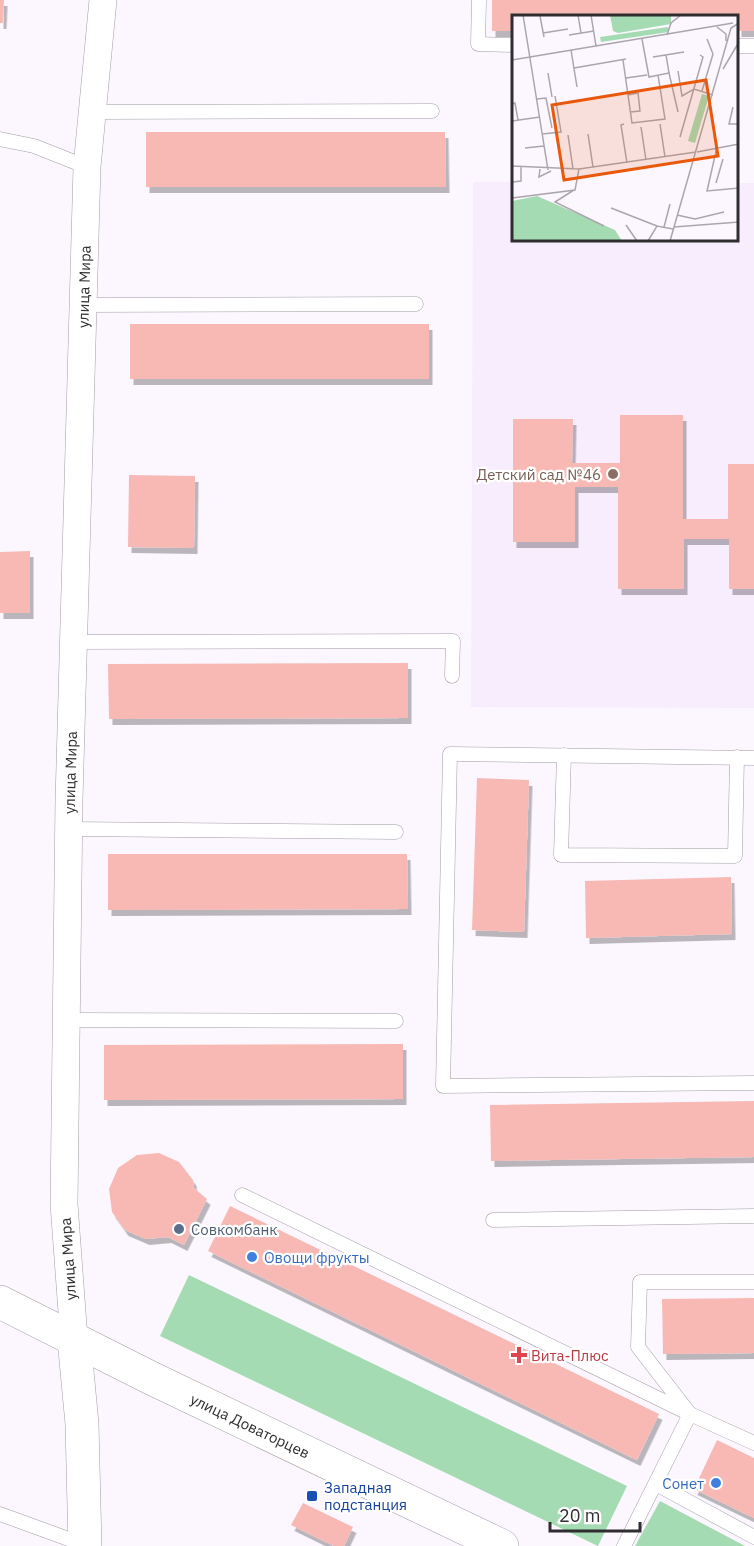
<svg xmlns="http://www.w3.org/2000/svg" width="754" height="1546" font-family="'IBM Plex Sans',sans-serif">
	<style>
		.built { fill: #f7edfd }
		.green { fill: #a5dbb3 }
		.building { fill: #f8b9b4; filter: url(#shadow) }
		.lines { fill: none; stroke-linecap: round; stroke-linejoin: round }
		.lane-casing { stroke: #a29ca5; stroke-width: 15 }
		.street-casing { stroke: #a29ca5; stroke-width: 28 }
		.secondary-casing { stroke: #a29ca5; stroke-width: 34 }
		.lane { stroke: #fff; stroke-width: 14 }
		.street { stroke: #fff; stroke-width: 27 }
		.secondary { stroke: #fff; stroke-width: 33 }
		.education-dot { fill: #8d6e63; stroke: #fff; stroke-width: 2 }
		.service-dot { fill: #5c6f8a; stroke: #fff; stroke-width: 2 }
		.shop-dot { fill: #3f7fe0; stroke: #fff; stroke-width: 2 }
		.health-dot { fill: #e0444e; stroke: #fff; stroke-width: 2 }
		.transit-dot { fill: #1a4fb4; stroke: #fff; stroke-width: 2 }
		.labels { text-anchor: middle; dominant-baseline: central; stroke-width: 4.5; stroke-linejoin: round; paint-order: stroke }
		.street-label { font-size: 15px; fill: #2f2d30; stroke: #fff }
		.education-label { font-size: 15px; fill: #785e54; stroke: #fff; text-anchor: end }
		.service-label { font-size: 15px; fill: #4e5e75; stroke: #fff; text-anchor: start }
		.shop-label { font-size: 15px; fill: #366cbe; stroke: #fff; text-anchor: start }
		.health-label { font-size: 15px; fill: #be3a42; stroke: #fff; text-anchor: start }
		.transit-label { font-size: 15px; fill: #164399; stroke: #fff; text-anchor: start }
		.inset-road { fill: none; stroke: #aaa6ac; stroke-width: 1.5 }
		.view { fill: #e8590c; fill-opacity: 0.15; stroke: #e8590c; stroke-width: 3 }
		.inset-edge { fill: none; stroke: #2f2d30; stroke-width: 3 }
	</style>
	<defs>
		<filter id="shadow"><feDropShadow dx="3.5" dy="6" stdDeviation="0" flood-color="#0004"/></filter>
	</defs>
	<rect width="100%" height="100%" fill="#fcf7ff"/>
	<path class="built" d="M473,182H514V240H738V183H754V708L471,707Z"/>
	<g class="green">
		<path d="M189,1275L627,1486L598,1546L160,1336Z"/>
		<path d="M660,1501L745,1546H635Z"/>
	</g>
	<g class="building">
		<path d="M0,0H4L3,23H0Z"/>
		<path d="M492,0H754V31H738V16H514V31H492Z"/>
		<path d="M146,132H445L446,187H146Z"/>
		<rect x="130" y="324" width="299" height="55"/>
		<path d="M620,415H683V519H728V464H754V589H729V539H684V589H618V487H575V542H513V419H573L572,463H620Z"/>
		<path d="M129,475L195,476L194,548L128,547Z"/>
		<path d="M30,551V613H0V552Z"/>
		<path d="M408,663V718L109,719L108,664Z"/>
		<path d="M477,778L529,780L524,932L472,930Z"/>
		<path d="M108,854H407L408,909L108,910Z"/>
		<path d="M731,877L732,934L586,938L585,881Z"/>
		<path d="M403,1044V1099L104,1100V1045Z"/>
		<path d="M754,1101V1157L491,1161L490,1105Z"/>
		<path d="M159,1153L179,1162L193,1180L194,1188L207,1199L184,1245L168,1237L146,1239L125,1230L112,1212L109,1189L118,1168L137,1155Z"/>
		<path d="M230,1206L659,1414L637,1460L208,1251Z"/>
		<path d="M754,1298V1353L663,1354L662,1299Z"/>
		<path d="M717,1440L754,1458V1518L694,1489Z"/>
		<path d="M303,1503L353,1527L344,1546H334L291,1525Z"/>
	</g>
	<g class="lines">
		<defs>
			<g id="lane">
				<path d="M479,0L478,44L514,45"/>
				<path d="M738,46H754"/>
				<path d="M93,112L432,111"/>
				<path d="M0,139L34,146L87,167"/>
				<path d="M83,305L416,304"/>
				<path d="M72,642L453,641L452,676"/>
				<path d="M564,755L561,855L735,856L737,757"/>
				<path d="M754,758L450,754L443,1086L754,1083"/>
				<path d="M69,829L396,832"/>
				<path d="M66,1020L396,1021"/>
				<path d="M242,1195L690,1414L754,1443"/>
				<path d="M493,1220L754,1216"/>
				<path d="M656,1484L754,1537"/>
				<path d="M0,1514L85,1545"/>
				<path d="M624,1546L690,1414L638,1347L640,1282H754"/>
			</g>
			<g id="street">
				<path id="s1" d="M74,1339L64,1204L69,800L87,167L103,0"/>
			</g>
			<g id="secondary">
				<path id="s2" d="M0,1302L151,1378L502,1546"/>
				<path d="M74,1339L82,1424L85,1546"/>
			</g>
		</defs>
		<use href="#lane" class="lane-casing"/>
		<use href="#street" class="street-casing"/>
		<use href="#secondary" class="secondary-casing"/>
		<use href="#lane" class="lane"/>
		<use href="#street" class="street"/>
		<use href="#secondary" class="secondary"/>
	</g>
	<circle class="education-dot" cx="613" cy="474" r="6"/>
	<circle class="service-dot" cx="179" cy="1229" r="6"/>
	<g class="shop-dot">
		<circle cx="252" cy="1257" r="6"/>
		<circle cx="716" cy="1483" r="6"/>
	</g>
	<path class="health-dot" d="M516 1346h6v6h6v6h-6v6h-6v-6h-6v-6h6z"/>
	<rect class="transit-dot" x="306" y="1490" width="12" height="12" rx="3"/>
	<g class="labels">
		<g class="street-label">
			<text stroke="none"><textPath href="#s1" startOffset="1053">улица Мира</textPath></text>
			<text stroke="none"><textPath href="#s1" startOffset="567">улица Мира</textPath></text>
			<text transform="translate(68 1259) rotate(-94)">улица Мира</text>
			<text stroke="none"><textPath href="#s2" startOffset="279">улица Доваторцев</textPath></text>
		</g>
		<g class="education-label">
			<text x="601" y="474">Детский сад №46</text>
		</g>
		<g class="service-label">
			<text x="191" y="1229">Совкомбанк</text>
		</g>
		<g class="shop-label">
			<text x="264" y="1257">Овощи фрукты</text>
			<text x="704" y="1483" text-anchor="end">Сонет</text>
		</g>
		<g class="health-label">
			<text x="531" y="1355">Вита-Плюс</text>
		</g>
		<g class="transit-label">
			<text x="324" y="1487">Западная<tspan x="324" dy="17">подстанция</tspan></text>
		</g>
	</g>
	<g transform="translate(512 15)">
		<rect width="226" height="226" fill="#fcf7ff"/>
		<path d="M98,0H159V9L106,18L101,16ZM156,12L157,17L89,27L88,22ZM190,79L197,81L183,128L176,126ZM25,181L103,215L110,226H0V186Z" fill="#a5dbb3"/>
		<path class="inset-road" d="M11,0L36,155M66,0L69,18M79,0L84,31M28,1L32,22M205,12L214,19V26M31,18L56,14M57,20L82,16M155,20L159,8L169,0M130,24L137,62L157,58L154,40M59,35L65,72M141,42L172,37M0,45L221,8M111,45L120,108L153,104L146,60M62,53L114,44M211,54L227,27M166,56L170,81L182,74L201,80M36,58L40,82M157,58L166,97M114,63L135,60M190,76L201,39L195,24M116,80L126,78L128,96L118,97M25,84L34,83L40,113M0,89L3,88L6,105M221,92L217,109H227M0,106L28,102M112,109L109,110L115,148M148,109L153,142M129,112L134,145M30,119L49,117L43,81M76,119L81,152M56,120L61,154M168,122L191,42L188,40M205,132L195,176L227,173M13,133L32,131M185,137L227,129M0,151L67,154L184,137M28,154L27,162L39,156M0,167L9,166V152M204,168L211,144M62,175L43,187L92,211M0,183L63,175L67,154M99,193L145,211M165,200L183,204L212,197M114,210L125,226M152,212L158,189M162,212L227,207M136,226L145,211L161,214M158,226L219,13L227,8"/>
		<path class="view" d="M194,65L206,141L52,165L40,90Z"/>
		<rect width="226" height="226" class="inset-edge"/>
	</g>
	<path d="M550 1522v9h90v-9" fill="none" stroke="#2f2d30" stroke-width="3"/>
	<text x="559" y="1522" font-size="18" fill="#2f2d30" stroke="#ffffff" stroke-width="4.5" paint-order="stroke">20 m</text>
</svg>
